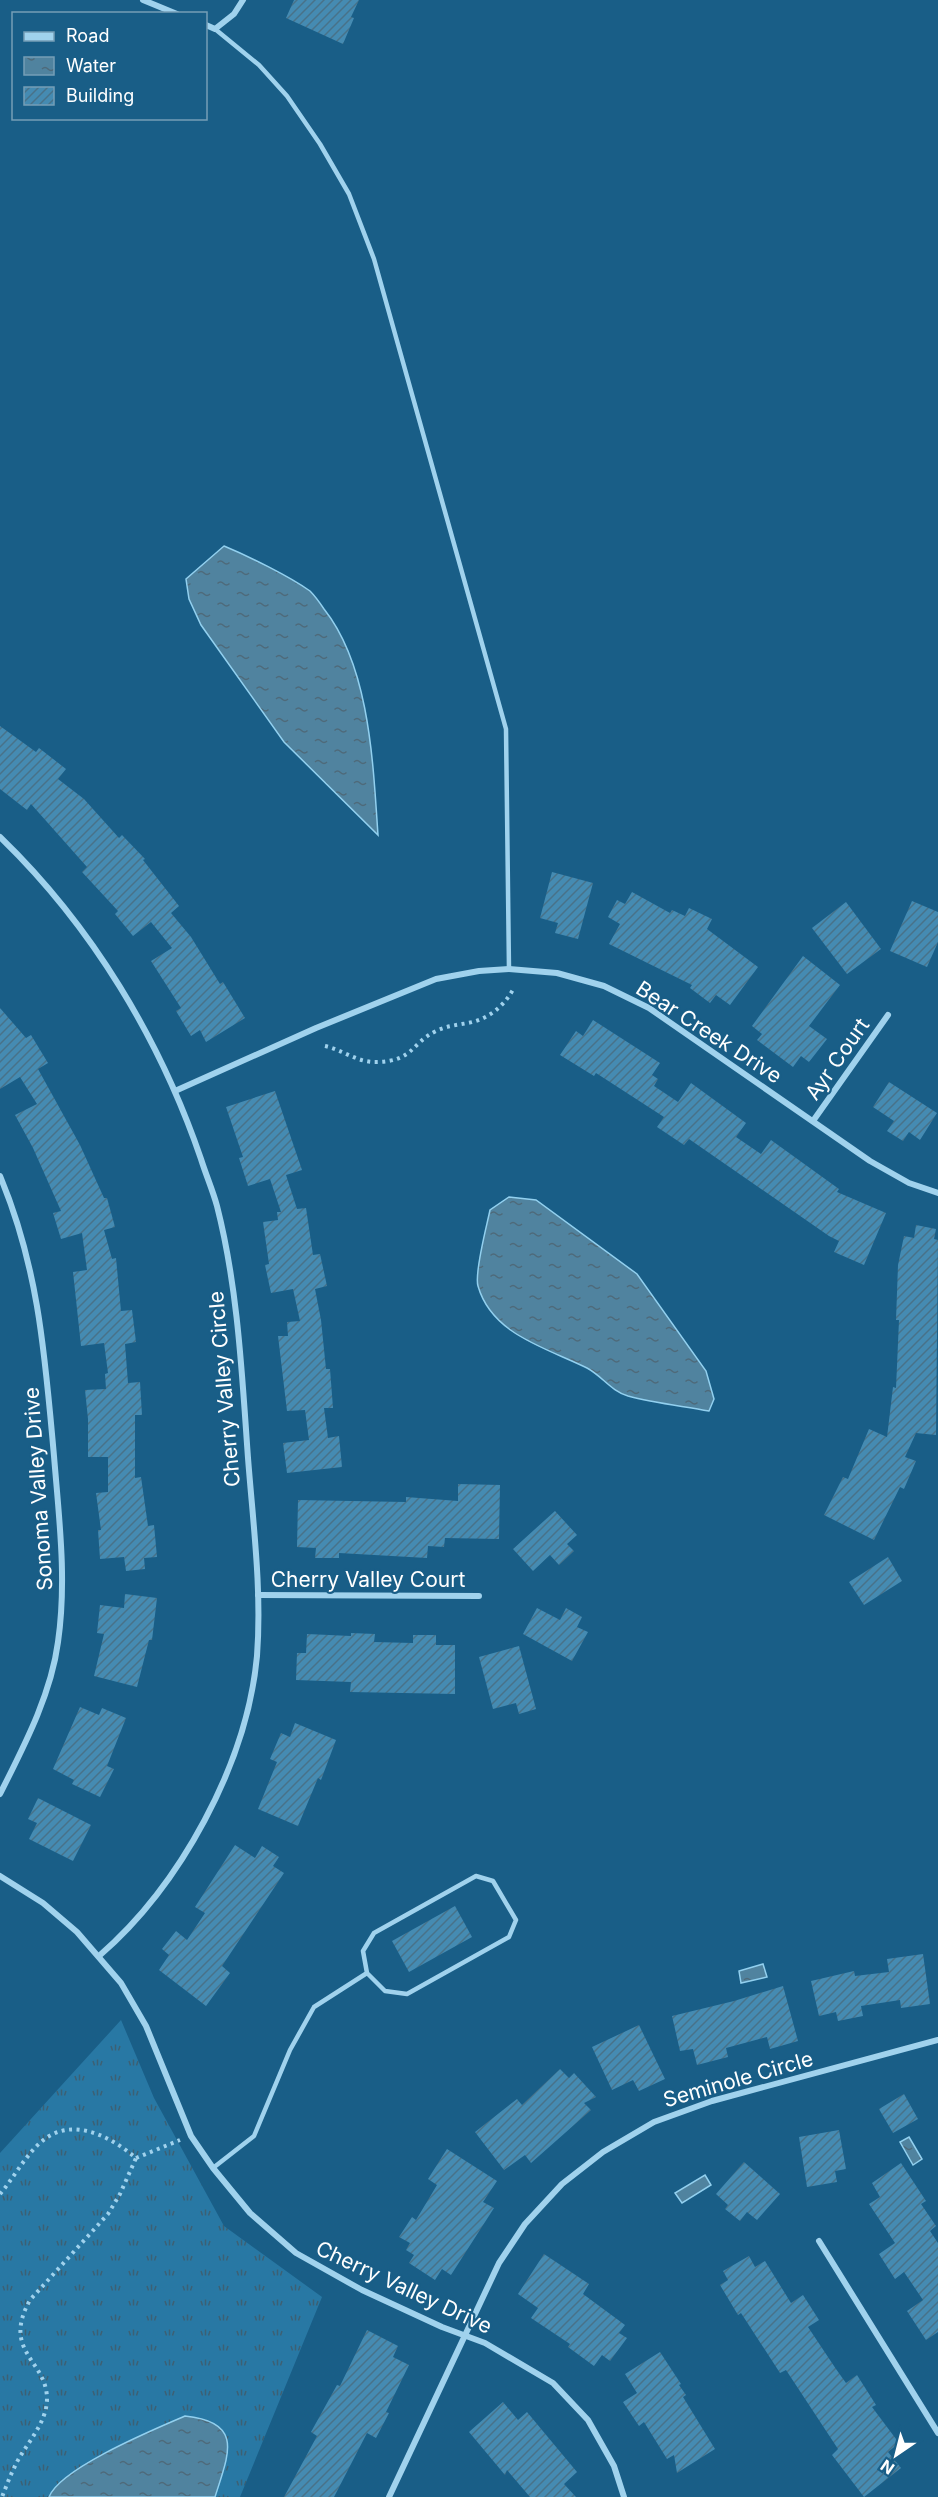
<svg xmlns="http://www.w3.org/2000/svg" width="938" height="2497" font-family="Inter,sans-serif">
	<style>
		.grass { fill: url(#grass-tufts) }
		.water { fill: url(#water-ripples); stroke: #92d0ef; stroke-width: 1.5 }
		.building { fill: url(#building-hatch) }
		.lines { fill: none; stroke-linecap: round; stroke-linejoin: round }
		.path { stroke: #a0d2ed; stroke-width: 4; stroke-dasharray: 3 4.5; stroke-linecap: butt }
		.service { stroke: #a0d2ed; stroke-width: 4.5 }
		.minor { stroke: #a0d2ed; stroke-width: 6 }
		.labels { text-anchor: middle; dominant-baseline: central; stroke-width: 4.5; stroke-linejoin: round; paint-order: stroke }
		.street-label { font-size: 21px; fill: #fff; stroke: #195e87 }
	</style>
	<defs>
		<pattern id="grass-tufts" width="24" height="20" patternUnits="userSpaceOnUse" patternTransform="scale(1.5)"><rect width="24" height="20" fill="#2878a4"/><path d="M3 7l-1-3M5 7V3M7 7l1-3M15 17l-1-3M17 17v-4M19 17l1-3" fill="none" stroke="#3c6074"/></pattern>
		<pattern id="water-ripples" width="26" height="14" patternUnits="userSpaceOnUse" patternTransform="scale(1.5)"><rect width="26" height="14" fill="#50839f"/><path d="M2 4q2-2 4 0t4 0M15 11q2-2 4 0t4 0" fill="none" stroke="#4e6a7a"/></pattern>
		<pattern id="building-hatch" width="6" height="6" patternUnits="userSpaceOnUse" patternTransform="scale(1.5)"><rect width="6" height="6" fill="#458bb2"/><path d="M-1 1l2-2M0 6l6-6M5 7l2-2" fill="none" stroke="#487289"/></pattern>
	</defs>
	<rect width="100%" height="100%" fill="#195e87"/>
	<path class="grass" d="M121,2020L154,2098L224,2226L322,2297L240,2497H0V2153Z"/>
	<g class="water">
		<path d="M224,546C248,556 289,576 310,591C315,596 320,603 324,609C370,667 373,764 378,835L284,742L201,625L189,599L186,579Z"/>
		<path d="M509,1197L536,1200L637,1274L706,1371L714,1399L709,1411C682,1406 654,1403 628,1396C611,1391 602,1376 587,1368C547,1348 492,1335 478,1286C474,1273 487,1225 490,1210Z"/>
		<path d="M763,1964L767,1977L741,1983L739,1971Z"/>
		<path d="M909,2137L922,2159L913,2165L900,2142Z"/>
		<path d="M705,2175L711,2185L682,2203L675,2193Z"/>
		<path d="M185,2416C245,2422 228,2455 215,2497H49C60,2468 155,2429 185,2416Z"/>
	</g>
	<g class="building">
		<path d="M294,0H359L351,17L354,18L343,44L286,18Z"/>
		<path d="M0,726L36,752L39,748L66,769L58,779L84,799L119,838L122,835L145,859L143,860L179,906L171,913L191,937L220,984L223,982L245,1018L206,1042L200,1030L191,1036L176,1011L181,1008L151,961L172,948L151,922L133,936L115,914L118,911L82,872L87,867L31,804L27,810L0,789Z"/>
		<path d="M552,872L593,883L578,939L555,933L558,923L540,918Z"/>
		<path d="M632,892L670,913L672,910L685,916L689,908L712,919L707,929L758,967L730,1005L716,995L710,1003L690,988L692,985L609,944L620,924L608,917L617,900L625,904Z"/>
		<path d="M912,901L938,912V942L927,967L890,951Z"/>
		<path d="M846,902L881,949L847,974L812,928Z"/>
		<path d="M803,956L840,985L809,1026L827,1039L809,1062L801,1056L793,1067L757,1040L762,1034L752,1026Z"/>
		<path d="M0,1008L26,1038L31,1035L48,1063L38,1069L80,1145L104,1198H107L115,1227L104,1230L112,1259L116,1258L121,1311L132,1310L136,1342L125,1344L128,1383L140,1382L142,1415H135V1478L141,1477L148,1526L154,1525L157,1557L144,1558L145,1569L126,1571L124,1557L100,1559L98,1530H101L96,1493L108,1492V1457H88V1419L85,1390L106,1389L105,1374L108,1373L104,1343L81,1346L73,1272L87,1270L82,1233L61,1239L53,1213L61,1211L33,1148L15,1115L37,1104L20,1077L0,1089Z"/>
		<path d="M593,1020L660,1063L652,1075L658,1079L654,1086L678,1102L691,1083L746,1123L736,1137L761,1154L771,1140L839,1189L837,1192L886,1213L864,1265L834,1252L839,1241L829,1236L689,1139L684,1145L657,1127L664,1117L596,1073L594,1076L560,1055L576,1031L583,1036Z"/>
		<path d="M889,1082L937,1113L920,1140L909,1132L903,1141L887,1131L894,1121L873,1107Z"/>
		<path d="M275,1091L302,1170L286,1175L297,1209L306,1208L313,1255L320,1254L327,1286L315,1289L321,1320L326,1369H330L333,1408H324L328,1438L339,1436L342,1467L287,1473L283,1443L309,1440L305,1410L287,1411L278,1336H288L287,1322L300,1321L293,1289L271,1293L265,1265L269,1264L263,1222L278,1220L277,1212H281L270,1179L248,1186L239,1158L243,1157L226,1107Z"/>
		<path d="M916,1225L936,1229L934,1239L938,1240L936,1435L916,1433L905,1457L916,1461L904,1489L900,1487L874,1540L824,1515L843,1477L848,1479L869,1429L887,1437L893,1387L896,1388L899,1320H896L898,1265L904,1236L914,1238Z"/>
		<path d="M458,1484L500,1485L499,1539L445,1538L444,1547L428,1546L427,1558L339,1553V1558H315L316,1548L297,1547L298,1500L406,1502V1497L458,1501Z"/>
		<path d="M555,1511L577,1535L567,1544L574,1551L559,1565L550,1555L533,1571L513,1549Z"/>
		<path d="M888,1557L902,1581L864,1605L849,1582Z"/>
		<path d="M125,1594L157,1598L152,1640H149L137,1687L94,1676L104,1634L97,1633L100,1605L124,1608Z"/>
		<path d="M537,1608L560,1620L566,1608L582,1617L577,1627L588,1632L572,1661L523,1634Z"/>
		<path d="M351,1633L375,1634L374,1642L413,1643V1635H436V1645H455V1694L350,1692L351,1682L296,1680L297,1653H306L307,1634L351,1636Z"/>
		<path d="M519,1646L536,1709L519,1714L516,1703L493,1709L479,1657Z"/>
		<path d="M80,1707L99,1715L102,1708L126,1718L107,1766L114,1769L100,1797L72,1784L74,1780L53,1769Z"/>
		<path d="M295,1723L336,1740L321,1780L318,1778L298,1826L258,1809L277,1762L270,1759L281,1733L290,1737Z"/>
		<path d="M38,1798L91,1825L73,1861L29,1839L37,1823L28,1819Z"/>
		<path d="M235,1845L255,1858L262,1846L279,1857L273,1866L284,1873L222,1966L230,1973L206,2006L159,1970L169,1955L162,1949L176,1931L187,1940L205,1913L195,1907Z"/>
		<path d="M455,1906L472,1937L409,1972L392,1941Z"/>
		<path d="M923,1954L930,2004L901,2008L900,2000L861,2006L863,2016L838,2021L836,2012L819,2016L811,1981L854,1971L855,1976L889,1972L887,1959Z"/>
		<path d="M783,1986L798,2041L770,2049L767,2037L726,2048L728,2057L697,2065L693,2049L680,2051L672,2016L734,2001Z"/>
		<path d="M639,2025L665,2079L639,2091L633,2080L612,2090L592,2047Z"/>
		<path d="M560,2069L569,2078L574,2073L596,2097L584,2103L591,2110L531,2163L525,2155L504,2170L475,2132L517,2099L522,2105Z"/>
		<path d="M904,2094L918,2119L893,2133L879,2109Z"/>
		<path d="M839,2130L846,2169L835,2171L837,2182L807,2187L799,2137Z"/>
		<path d="M447,2149L497,2181L483,2202L494,2208L451,2275L442,2269L435,2280L409,2263L414,2255L406,2250L410,2243L399,2237L412,2217L416,2220L437,2185L428,2179Z"/>
		<path d="M744,2162L780,2194L757,2220L747,2212L740,2221L725,2209L728,2205L716,2194Z"/>
		<path d="M901,2163L926,2201L921,2204L936,2226L930,2231L938,2243V2332L926,2340L907,2311L923,2300L904,2272L895,2279L879,2254L895,2243L869,2204L880,2197L872,2183Z"/>
		<path d="M544,2254L589,2284L583,2294L625,2325L619,2333L627,2338L610,2361L602,2355L594,2366L568,2347L570,2344L531,2318L538,2308L518,2294Z"/>
		<path d="M749,2256L755,2267L765,2261L791,2303L803,2295L819,2320L808,2327L836,2369L846,2383L857,2375L876,2405L872,2407L899,2443L888,2452L901,2468L864,2497L832,2455L838,2449L786,2370L780,2373L741,2313L738,2315L720,2285L728,2280L723,2271Z"/>
		<path d="M367,2330L398,2346L393,2357L409,2365L386,2412L389,2413L376,2438L367,2433L334,2497H284L317,2436L311,2432L337,2385L340,2386Z"/>
		<path d="M660,2352L681,2384L679,2385L686,2395L683,2397L715,2449L677,2473L674,2455L667,2459L644,2422L639,2426L623,2402L637,2393L625,2374Z"/>
		<path d="M503,2402L518,2420L527,2412L577,2472L564,2484L576,2497H530L507,2470L505,2475L469,2432Z"/>
	</g>
	<g class="lines">
		<g class="path">
			<path d="M325,1046C343,1050 358,1063 377,1062C414,1061 411,1043 436,1031C446,1026 457,1025 468,1023C489,1019 504,1006 514,988"/>
			<path d="M136,2158L180,2140"/>
			<path d="M0,2194C12,2180 21,2163 34,2149C65,2113 106,2133 136,2158L120,2194L108,2214L30,2300C1,2352 47,2360 47,2399C47,2424 24,2446 15,2466C10,2476 6,2487 2,2497"/>
		</g>
		<g class="service">
			<path d="M215,29L259,65L287,96L320,144L349,194L374,259L506,729L509,969"/>
			<path d="M213,2168L254,2136L290,2050L314,2007L367,1973L385,1991L407,1994L509,1937L516,1920L493,1881L476,1876L374,1933L363,1951L367,1973"/>
		</g>
		<g class="minor">
			<path d="M143,0L177,14"/>
			<path d="M206,25L215,29L234,14L243,0"/>
			<path d="M0,837C92,926 160,1039 201,1159C206,1175 213,1191 217,1206C238,1288 242,1375 248,1458C253,1523 262,1590 257,1656C247,1764 180,1886 99,1956"/>
			<path d="M175,1091L316,1028L436,979L479,971L509,969L557,973L604,986L649,1008L870,1161L909,1183L938,1193"/>
			<path d="M813,1121L888,1015"/>
			<path d="M0,1176C39,1269 45,1357 54,1456C59,1518 67,1580 58,1642C51,1695 24,1746 0,1794"/>
			<path d="M258,1595L479,1596"/>
			<path d="M0,1876L43,1903L77,1932L121,1983L146,2026L191,2136L213,2168L250,2213L296,2253L362,2290L442,2327L485,2343L553,2383L588,2420L614,2466L624,2497"/>
			<path d="M819,2241L938,2433"/>
			<path d="M389,2497L499,2263L525,2224L562,2184L603,2152L654,2122L712,2101L938,2040"/>
		</g>
	</g>
	<g class="labels">
		<g class="street-label">
			<text transform="translate(709 1032) rotate(33)">Bear Creek Drive</text>
			<text transform="translate(837 1059) rotate(-55)">Ayr Court</text>
			<text transform="translate(224 1389) rotate(-95)">Cherry Valley Circle</text>
			<text transform="translate(38 1489) rotate(-94)">Sonoma Valley Drive</text>
			<text x="368" y="1579">Cherry Valley Court</text>
			<text transform="translate(738 2079) rotate(-16)">Seminole Circle</text>
			<text transform="translate(404 2287) rotate(25)">Cherry Valley Drive</text>
		</g>
	</g>
	<rect x="12" y="12" width="195" height="108" fill="#195e87" stroke="#759eb7" stroke-width="1.5"/>
	<rect x="24" y="32" width="30" height="9" fill="#a0d2ed" stroke="#759eb7" stroke-width="1.5"/>
	<text x="66" y="42" font-size="18" fill="#ffffff">Road</text>
	<rect x="24" y="57" width="30" height="18" fill="url(#water-ripples)" stroke="#759eb7" stroke-width="1.5"/>
	<text x="66" y="72" font-size="18" fill="#ffffff">Water</text>
	<rect x="24" y="87" width="30" height="18" fill="url(#building-hatch)" stroke="#759eb7" stroke-width="1.5"/>
	<text x="66" y="102" font-size="18" fill="#ffffff">Building</text>
	<g transform="translate(896 2455) rotate(215)" stroke="#195e87" stroke-width="4.5" paint-order="stroke">
	<path d="M0-4.5L10 22L0 15L-10 22Z" fill="#ffffff"/>
	<text y="-9" font-size="16" font-weight="bold" text-anchor="middle" fill="#ffffff">N</text>
	</g>
</svg>
